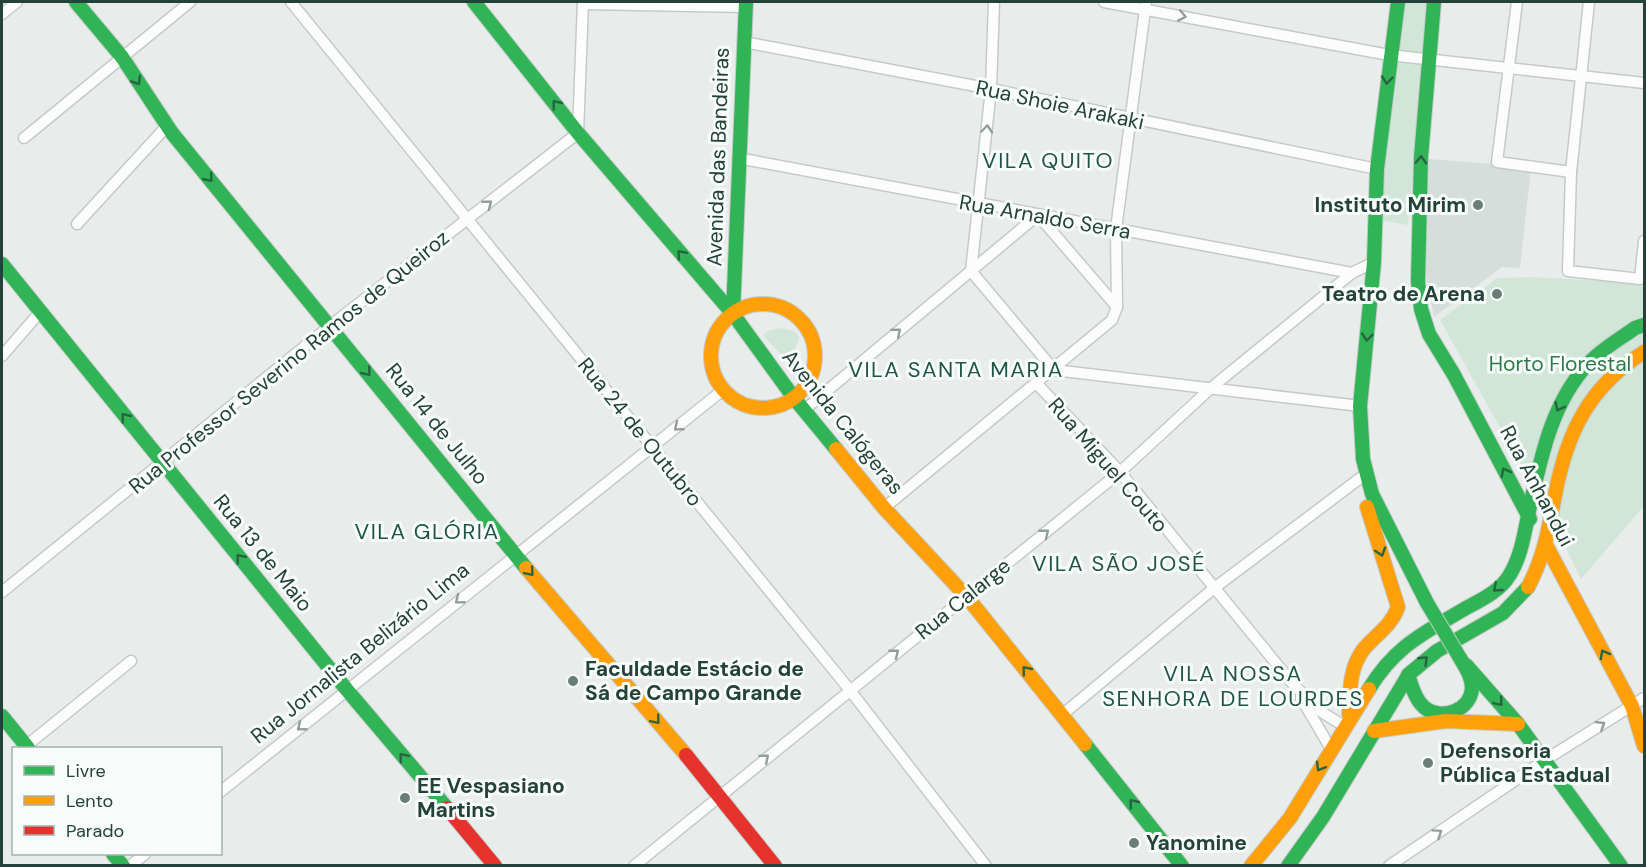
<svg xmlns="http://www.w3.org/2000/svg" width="1646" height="867" font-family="'DM Sans',sans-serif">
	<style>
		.built { fill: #d6dedb }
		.green { fill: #d1e6d8 }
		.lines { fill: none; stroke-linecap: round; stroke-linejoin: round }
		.street-casing { stroke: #c5cac8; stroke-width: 13 }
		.fast-casing { stroke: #c3cbc8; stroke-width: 16 }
		.slow-casing { stroke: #c3cbc8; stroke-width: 16 }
		.jam-casing { stroke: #c3cbc8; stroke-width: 16 }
		.street { stroke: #fcfcfc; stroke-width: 10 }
		.fast { stroke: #30b455; stroke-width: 14 }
		.slow { stroke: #ff9f0a; stroke-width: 14 }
		.jam { stroke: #e5322d; stroke-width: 14 }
		.fast-bridge-casing { stroke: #c3ccc9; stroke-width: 16; stroke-linecap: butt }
		.fast-bridge { stroke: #30b455; stroke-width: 14 }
		.oneway { stroke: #909f9b }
		.oneway2 { stroke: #286442 }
		.poi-dot { fill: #697e78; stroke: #f7fbf9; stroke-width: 2 }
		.labels { text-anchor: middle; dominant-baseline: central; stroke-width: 6; stroke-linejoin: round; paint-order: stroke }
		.street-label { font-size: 21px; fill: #24423a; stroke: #f7fbf9 }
		.poi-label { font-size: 21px; font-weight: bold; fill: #24423a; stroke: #f7fbf9; text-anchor: start }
		.park-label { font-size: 21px; fill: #2d7a4b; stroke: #f7fbf9 }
		.neighbourhood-label { font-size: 22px; letter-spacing: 1.5px; fill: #1f5548; stroke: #f7fbf9 }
	</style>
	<rect width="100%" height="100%" fill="#e8edeb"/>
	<path class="built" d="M1429,159L1531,167L1520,268L1502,267L1434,317L1426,277Z"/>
	<g class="green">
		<path d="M1403,2H1431L1408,225L1378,220Z"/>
		<path d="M1531,277L1644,283V506L1581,579L1550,517L1440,320L1497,278Z"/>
		<path d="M781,328L795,331L799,338L790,364L763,335L768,331Z"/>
	</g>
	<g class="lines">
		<defs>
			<g id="street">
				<path d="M291,2L849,689L986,866"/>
				<path d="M994,2L991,89L971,271L1054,370"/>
				<path d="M1104,2L1389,55L1644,83"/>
				<path d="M1517,2L1497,162L1571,172"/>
				<path d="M1589,2L1571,172L1568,271L1640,279L1644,241"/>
				<path d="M583,4L746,7"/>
				<path d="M2,14L17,2"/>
				<path d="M744,42L991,89L1377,169"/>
				<path d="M24,138L190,2"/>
				<path d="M738,158L1352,273"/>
				<path d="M77,224L167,126"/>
				<path d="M2,356L40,312"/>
				<path d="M1054,370L1360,406"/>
				<path d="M1037,384L1120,472L1293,684L1320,711L1344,726"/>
				<path d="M804,410L1038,215L1117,307"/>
				<path d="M884,508L1112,320L1117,307L1116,229L1146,2"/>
				<path d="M2,592L330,326L578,133L583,2"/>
				<path d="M1301,698L1331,749"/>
				<path d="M1062,715L1213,589L1367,473"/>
				<path d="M26,746L131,661"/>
				<path d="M220,792L723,390"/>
				<path d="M130,866L145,854"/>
				<path d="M634,866L1120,472L1211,388L1352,273L1374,262"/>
				<path d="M1389,866L1545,760L1644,698"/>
			</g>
			<g id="fast">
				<path d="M76,2L122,57L172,133L526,568"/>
				<path d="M474,2L578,133L733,314L794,398L836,449"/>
				<path d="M1398,2L1377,169L1374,262L1360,406L1363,459L1372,494L1427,603"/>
				<path d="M1434,2L1421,157L1418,281L1421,309L1429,334L1454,375L1530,519"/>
				<path d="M2,264L347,690L447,808"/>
				<path d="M733,314L746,2"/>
				<path d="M1466,665L1518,724L1621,866"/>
				<path d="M1408,675C1412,686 1415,700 1425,708C1442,721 1471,710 1472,688C1472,677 1466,668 1460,658"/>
				<path d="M1369,689C1395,646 1424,633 1466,608C1481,600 1500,591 1509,576C1522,556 1525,529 1530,506C1541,457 1552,402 1588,364C1600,350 1620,339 1635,328L1644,325"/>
				<path d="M2,716L28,748"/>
				<path d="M1085,744L1182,866"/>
				<path d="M113,854L123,866"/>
				<path d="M1288,866L1323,817L1409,674L1437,651L1503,613L1528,587"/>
			</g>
			<g id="slow">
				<circle cx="763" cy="356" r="52"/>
				<path d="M836,449L884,508L967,597L1085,744"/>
				<path d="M1547,547L1632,706L1644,746"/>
				<path d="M526,568L686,755"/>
				<path d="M1528,587C1544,558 1549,527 1555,495C1567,432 1589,387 1644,352"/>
				<path d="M1349,714C1350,692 1349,669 1363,650C1375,635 1391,627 1398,607L1367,507"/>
				<path d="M1374,731L1446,721L1518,724"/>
				<path d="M1251,866L1290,818L1369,689"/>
			</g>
			<g id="jam">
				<path d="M686,755L775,866"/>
				<path d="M447,808L495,866"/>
			</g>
		</defs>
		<use href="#street" class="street-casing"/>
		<use href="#fast" class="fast-casing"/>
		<use href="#slow" class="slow-casing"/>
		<use href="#jam" class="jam-casing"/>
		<use href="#street" class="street"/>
		<use href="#fast" class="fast"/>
		<use href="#slow" class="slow"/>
		<use href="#jam" class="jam"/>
		<defs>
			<path id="fast-bridge" d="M1427,603L1460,658"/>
		</defs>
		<use href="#fast-bridge" class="fast-bridge-casing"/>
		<use href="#fast-bridge" class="fast-bridge"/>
	</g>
	<defs><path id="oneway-chevron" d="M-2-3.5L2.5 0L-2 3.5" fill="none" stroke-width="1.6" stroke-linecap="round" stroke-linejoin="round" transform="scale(1.5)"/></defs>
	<g class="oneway">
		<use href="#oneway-chevron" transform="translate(1182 16) rotate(11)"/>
		<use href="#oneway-chevron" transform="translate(987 129) rotate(-85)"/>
		<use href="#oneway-chevron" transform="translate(488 204) rotate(-38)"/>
		<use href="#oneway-chevron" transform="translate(897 332) rotate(-40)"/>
		<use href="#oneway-chevron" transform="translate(678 427) rotate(141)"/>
		<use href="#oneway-chevron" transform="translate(1045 533) rotate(-39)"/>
		<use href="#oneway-chevron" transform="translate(459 600) rotate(141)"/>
		<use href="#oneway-chevron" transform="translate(895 653) rotate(-38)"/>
		<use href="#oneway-chevron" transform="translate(1601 725) rotate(-32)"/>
		<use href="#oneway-chevron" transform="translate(301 727) rotate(141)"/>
		<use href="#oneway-chevron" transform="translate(765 758) rotate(-40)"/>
		<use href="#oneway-chevron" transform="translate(1438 833) rotate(-34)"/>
	</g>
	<g class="oneway2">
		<use href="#oneway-chevron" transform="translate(1387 80) rotate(96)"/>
		<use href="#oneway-chevron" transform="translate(137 81) rotate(57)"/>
		<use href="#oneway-chevron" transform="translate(556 104) rotate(-129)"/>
		<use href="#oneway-chevron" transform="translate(1421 160) rotate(-88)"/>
		<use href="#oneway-chevron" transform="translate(209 178) rotate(51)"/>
		<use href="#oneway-chevron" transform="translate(681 254) rotate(-130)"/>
		<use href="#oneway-chevron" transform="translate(1367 337) rotate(96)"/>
		<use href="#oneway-chevron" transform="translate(367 372) rotate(51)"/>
		<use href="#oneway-chevron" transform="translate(1559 407) rotate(117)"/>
		<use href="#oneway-chevron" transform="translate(125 417) rotate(-129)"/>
		<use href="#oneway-chevron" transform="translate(1505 472) rotate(-118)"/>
		<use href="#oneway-chevron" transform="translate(1381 552) rotate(72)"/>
		<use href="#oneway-chevron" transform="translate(240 558) rotate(-129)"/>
		<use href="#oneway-chevron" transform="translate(530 572) rotate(50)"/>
		<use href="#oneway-chevron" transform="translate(1497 588) rotate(139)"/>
		<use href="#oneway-chevron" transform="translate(1604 654) rotate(-119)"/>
		<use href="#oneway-chevron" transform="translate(1424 660) rotate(-44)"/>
		<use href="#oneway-chevron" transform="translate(1026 670) rotate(-129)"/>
		<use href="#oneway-chevron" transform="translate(1499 702) rotate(50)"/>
		<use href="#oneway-chevron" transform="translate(656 720) rotate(50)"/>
		<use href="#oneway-chevron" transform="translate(403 757) rotate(-130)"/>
		<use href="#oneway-chevron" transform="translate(1320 767) rotate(121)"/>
		<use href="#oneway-chevron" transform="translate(1133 803) rotate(-129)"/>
	</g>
	<g class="poi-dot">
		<circle cx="1478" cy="205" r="6"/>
		<circle cx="1497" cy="294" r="6"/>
		<circle cx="573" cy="681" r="6"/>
		<circle cx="1428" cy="763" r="6"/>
		<circle cx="405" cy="798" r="6"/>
		<circle cx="1134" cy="843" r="6"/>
	</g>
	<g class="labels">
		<g class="street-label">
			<text transform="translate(1060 105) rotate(12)">Rua Shoie Arakaki</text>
			<text transform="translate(718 157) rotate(-88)">Avenida das Bandeiras</text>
			<text transform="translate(1045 217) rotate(10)">Rua Arnaldo Serra</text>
			<text transform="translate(289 362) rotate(-39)">Rua Professor Severino Ramos de Queiroz</text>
			<text transform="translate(843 422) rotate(51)">Avenida Calógeras</text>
			<text transform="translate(437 424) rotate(51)">Rua 14 de Julho</text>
			<text transform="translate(640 432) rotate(51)">Rua 24 de Outubro</text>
			<text transform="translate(1108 465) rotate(49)">Rua Miguel Couto</text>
			<text transform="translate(1537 486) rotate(62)">Rua Anhandui</text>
			<text transform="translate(263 553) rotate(51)">Rua 13 de Maio</text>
			<text transform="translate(963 599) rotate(-39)">Rua Calarge</text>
			<text transform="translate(360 653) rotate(-39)">Rua Jornalista Belizário Lima</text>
		</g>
		<g class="poi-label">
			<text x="1466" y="205" text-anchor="end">Instituto Mirim</text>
			<text x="1485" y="294" text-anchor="end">Teatro de Arena</text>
			<text x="585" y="669">Faculdade Estácio de<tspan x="585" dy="24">Sá de Campo Grande</tspan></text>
			<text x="1440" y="751">Defensoria<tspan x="1440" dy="24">Pública Estadual</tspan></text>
			<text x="417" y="786">EE Vespasiano<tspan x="417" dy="24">Martins</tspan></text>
			<text x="1146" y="843">Yanomine</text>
		</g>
		<g class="park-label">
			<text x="1560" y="364">Horto Florestal</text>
		</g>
		<g class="neighbourhood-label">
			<text x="1048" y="160">VILA QUITO</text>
			<text x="956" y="369">VILA SANTA MARIA</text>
			<text x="427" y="531">VILA GLÓRIA</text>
			<text x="1119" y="563">VILA SÃO JOSÉ</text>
			<text x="1233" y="673">VILA NOSSA<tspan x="1233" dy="25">SENHORA DE LOURDES</tspan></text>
		</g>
	</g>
	<rect width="1646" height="867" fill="none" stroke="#24423a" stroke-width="6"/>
	<rect x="12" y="747" width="210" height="108" fill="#f7fbf9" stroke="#a3b1ad" stroke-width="1.5"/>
	<rect x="24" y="766" width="30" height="9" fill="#30b455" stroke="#a3b1ad" stroke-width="1.5"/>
	<text x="66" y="777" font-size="18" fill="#24423a">Livre</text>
	<rect x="24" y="796" width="30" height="9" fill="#ff9f0a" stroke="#a3b1ad" stroke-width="1.5"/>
	<text x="66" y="807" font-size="18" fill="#24423a">Lento</text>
	<rect x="24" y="826" width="30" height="9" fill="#e5322d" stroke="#a3b1ad" stroke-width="1.5"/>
	<text x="66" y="837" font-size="18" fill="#24423a">Parado</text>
</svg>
